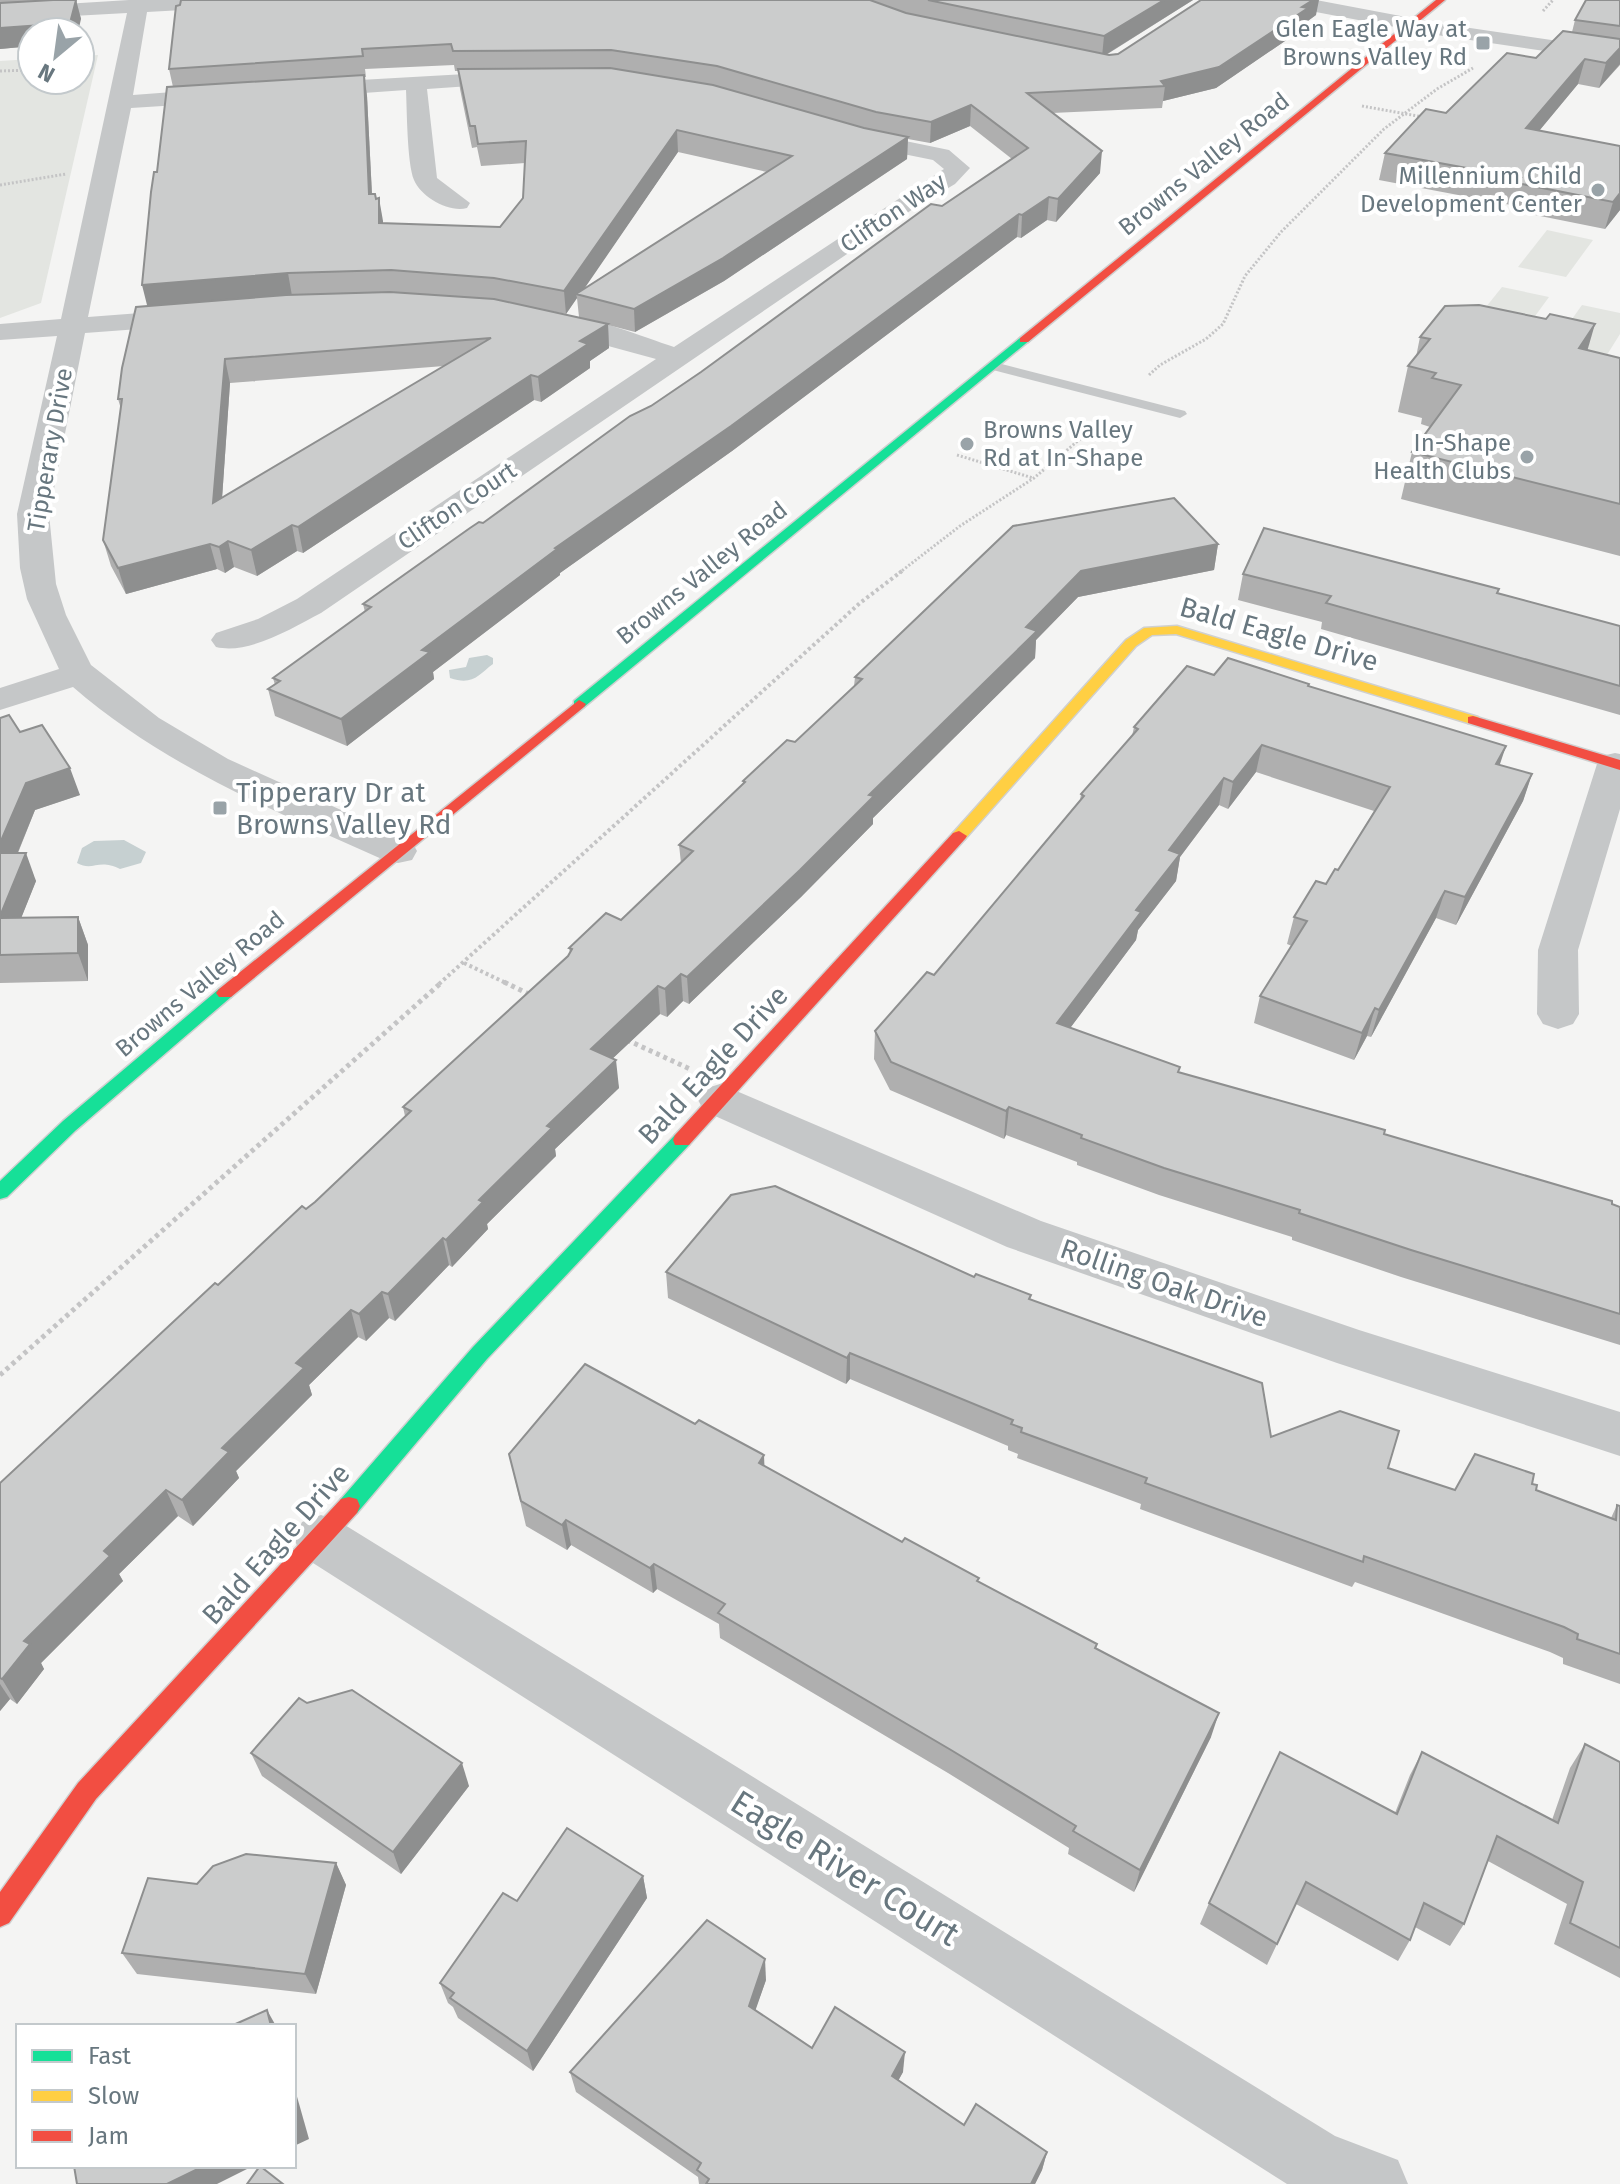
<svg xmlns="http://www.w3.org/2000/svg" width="1620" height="2184" font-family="'Fira Sans',sans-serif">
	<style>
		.green { fill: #e3e5e1 }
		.water { fill: #c6d0d1 }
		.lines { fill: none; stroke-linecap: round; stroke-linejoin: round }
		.fast-casing { stroke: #cfd0d0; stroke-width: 3 }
		.slow-casing { stroke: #cfd0d0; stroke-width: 3 }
		.jam-casing { stroke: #cfd0d0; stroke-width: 3 }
		.path-far2 { stroke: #c4c4c5; stroke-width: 3; stroke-dasharray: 2 2; stroke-linecap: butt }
		.path-far1 { stroke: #c4c4c5; stroke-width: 4; stroke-dasharray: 3 3; stroke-linecap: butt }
		.path { stroke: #c4c4c5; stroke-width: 5; stroke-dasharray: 4 4; stroke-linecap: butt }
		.lane { fill: #c5c7c8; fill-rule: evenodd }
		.street { fill: #c5c7c8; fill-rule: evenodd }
		.fast { fill: #16e098; fill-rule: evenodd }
		.slow { fill: #ffcf43; fill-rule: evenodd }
		.jam { fill: #f24e42; fill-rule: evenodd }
		.wall { fill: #afafaf; fill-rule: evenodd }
		.shaded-wall { fill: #8e8f8f }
		.building { fill: #cbcccc; stroke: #8e8f8f; stroke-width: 2; fill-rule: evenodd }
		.poi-dot { fill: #99a3a8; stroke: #fff; stroke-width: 3 }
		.labels { text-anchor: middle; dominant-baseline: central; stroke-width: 8; stroke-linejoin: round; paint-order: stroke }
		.far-poi-label { font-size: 24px; fill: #68777f; stroke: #fff; text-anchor: end }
		.far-street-label { font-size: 24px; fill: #68777f; stroke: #fff }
		.street-label { font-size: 28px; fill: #68777f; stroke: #fff }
		.poi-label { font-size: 28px; fill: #68777f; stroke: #fff; text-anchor: start }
		.near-street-label { font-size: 34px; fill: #68777f; stroke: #fff }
	</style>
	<rect width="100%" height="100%" fill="#f4f4f3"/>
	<g class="green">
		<path d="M98,55L41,303L0,318V61L32,59V80H80V56Z"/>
		<path d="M1547,230L1593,240L1566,277L1518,267Z"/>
		<path d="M1502,287L1549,297L1519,338L1470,327Z"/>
		<path d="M1582,305L1620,313V334L1605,358L1553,346Z"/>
	</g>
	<g class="water">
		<path d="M487,655L493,658V664C478,675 473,686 450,678L449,670L466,667L469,658Z"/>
		<path d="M124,840L146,852L141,863L120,869C98,858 93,872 77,863L82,848L94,841Z"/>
	</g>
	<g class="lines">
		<defs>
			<g id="fast">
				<path d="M1020,338L1030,340L584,707H574V701Z"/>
				<path d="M225,987L231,989L234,993L231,997L75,1131L7,1197L0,1199V1181L63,1121L219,989Z"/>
				<path d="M682,1133L689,1135L691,1140L689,1145L487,1359L357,1513L349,1515L341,1513L338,1506L341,1499L473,1347L675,1135Z"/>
			</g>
			<path id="slow" d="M1177,626L1478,717L1480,720L1473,724L1468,723L1176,634L1152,635L1136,646L965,839H953L951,836L953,833L1126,640L1144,628Z"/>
			<g id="jam">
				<path d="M1436,0H1445L1028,342H1020V338Z"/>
				<path d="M579,700L586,704L584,707L231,997H219L216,993L219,989Z"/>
				<path d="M1473,716L1620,760V770L1468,723V717Z"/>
				<path d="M959,831L967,836L965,839L689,1145H675L673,1140L675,1135L953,833Z"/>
				<path d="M349,1497L357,1499L360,1506L357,1513L96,1799L9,1923L0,1927V1892L78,1783L341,1499Z"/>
			</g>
		</defs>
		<use href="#fast" class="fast-casing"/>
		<use href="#slow" class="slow-casing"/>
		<use href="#jam" class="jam-casing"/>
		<g class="path-far2">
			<path d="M1543,11L1553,0"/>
			<path d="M0,71L32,70"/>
			<path d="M1362,106L1423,117"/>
			<path d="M0,185L66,174"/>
			<path d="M1149,375L1160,365L1206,339L1223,324L1245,276L1281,232L1384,129L1437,89L1473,68"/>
			<path d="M957,455L1033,478"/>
			<path d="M899,573L960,526L1034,478L1099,423"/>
		</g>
		<g class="path-far1">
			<path d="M464,963L508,984"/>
			<path d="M439,984L860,603L902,571"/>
		</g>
		<g class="path">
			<path d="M504,982L531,995"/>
			<path d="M627,1040L690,1069"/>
			<path d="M0,1375L442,982"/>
		</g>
		<path class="lane" d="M994,362L1185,411L1187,414L1180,418L989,369V363Z"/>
		<g class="street">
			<path d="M129,0H265L255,6L147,12L133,95L226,88L237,95L226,102L131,108L88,317L193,309L202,311L206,317L202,323L193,325L85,333L49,514L56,584L66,615L91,665L159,718L228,759L412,842L417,851L412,860L398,863L384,860C276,812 164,766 73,687L0,710V688L59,669L27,599L20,568L17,514L57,336L0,340V324L61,319L127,13L0,20V8Z"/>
			<path d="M1274,0H1316L1443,24L1620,50V62L1443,36L1284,6Z"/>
			<path d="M518,71L526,72L529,77L526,82L427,89L437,178L470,203L467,208C449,213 421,197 414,180C407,163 407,111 406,90L307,97L296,90L307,83Z"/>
			<path d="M847,129L949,150L970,168L955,184L913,209L321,613C292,628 249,655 216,647L211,640L216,633L258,619L297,599L656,359L542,328L539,322L542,316C575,308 641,337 674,347L944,169L933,160L839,141L836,136L839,131Z"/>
			<path d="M1615,753L1620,754V809L1578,950L1579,1014L1573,1024L1558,1029L1543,1024L1537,1014L1538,950L1597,764L1602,756Z"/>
			<path d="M720,1084L1041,1221L1359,1330L1620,1412V1456L1337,1363L1007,1247L704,1111L698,1100L704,1089Z"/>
			<path d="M321,1515L340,1522L1335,2136L1398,2160L1408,2184H1287L302,1556L294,1539L302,1522Z"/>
		</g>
		<use href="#fast" class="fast"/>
		<use href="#slow" class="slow"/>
		<use href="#jam" class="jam"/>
	</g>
	<g class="wall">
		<path d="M0,0H81H76L81,19L32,32V46L0,49Z"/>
		<path d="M181,0H1193L1106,55H1109L1316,15L1305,23L1304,28L1216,88L1163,101L1162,108L1052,113L1100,173L1056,222L1047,220L1021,238L1017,237L732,451L560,573V575L433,672L434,679L347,746L275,716L268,689L275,685L273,678L365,612L363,604L483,523L1012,159L970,126L930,143L908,139L907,159L724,281L635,332L608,325L609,348L590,361V368L541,402L534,400L303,553L297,551L257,576L234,567L225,573L217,569L126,594L111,566L103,540L121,409L118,399L147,307L157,172L173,87L169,69ZM454,65L455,71H458L460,89L472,148L477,147L481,166L525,163L523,198L500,227L383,223L375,194H372L367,96L365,77H366L365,69ZM678,152L767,172L583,289ZM577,298L579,317L596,322L534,308L566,314ZM444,366L222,498L230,383Z"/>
		<path d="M1620,0V65L1599,88L1578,84L1539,131L1620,146V210L1605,229L1510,210L1511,205L1379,180L1385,153L1446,113L1536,58L1572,32L1575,20Z"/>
		<path d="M1420,337L1587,350L1620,358V556L1401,499L1412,452L1430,427L1421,424L1422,418L1398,412L1408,366L1416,357Z"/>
		<path d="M1218,544L1214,570L1078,597L1036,640L1035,658L873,818V824L801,897L689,1004L683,1001L667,1017L660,1014L612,1059L619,1088L555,1149L556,1156L487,1224L488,1229L452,1267L449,1265L395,1321L389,1318L366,1341L358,1337L309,1385L312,1395L236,1471L239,1478L193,1526L178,1516L119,1574L123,1581L41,1663L44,1669L17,1704L10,1699L0,1711V1483L218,1285L315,1202L405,1116L403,1107L568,956L570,953L569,948L621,920L681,863L679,845L743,785V781L795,742L854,686L855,677Z"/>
		<path d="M1243,574L1498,593L1620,626V715L1321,629L1322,622L1238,600Z"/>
		<path d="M1214,675L1309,684V687L1500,765L1532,774L1523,801L1456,925L1436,918L1371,1037L1367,1036L1354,1060L1254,1023L1260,996L1292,946L1287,944L1294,917L1326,884L1338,870L1374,811L1256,772L1228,809L1219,805L1180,857L1176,881L1138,930L1136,940L1070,1028L1179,1072L1384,1134L1620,1207V1345L1401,1277L1292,1240V1237L1159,1195L1077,1165V1162L1006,1135L1004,1139L890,1090L874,1059L875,1031L934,975L1080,800L1081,794L1132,736L1134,727Z"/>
		<path d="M0,718L20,732L80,795L35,810L18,853L36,881L21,918L78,917L88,945V981L0,983Z"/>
		<path d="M666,1272L974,1277L1031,1299L1271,1437L1388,1468L1455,1490L1532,1484L1536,1490L1611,1518L1617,1505L1620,1506V1684L1563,1664V1658L1550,1652L1355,1582L1352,1587L1140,1509L1141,1504L1017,1458L1018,1454L1008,1450V1446L850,1379L846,1384L668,1298Z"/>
		<path d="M509,1454L764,1466L902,1542L1097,1644L1096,1648L1211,1737L1134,1892L1068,1854L1069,1848L948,1773L720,1638L719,1624L657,1589L653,1593L571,1545L567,1550L526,1526Z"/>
		<path d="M307,1703L469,1786L401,1874L262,1776L251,1753Z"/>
		<path d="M1585,1744L1620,1762V1978L1554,1944L1567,1904L1488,1861L1464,1924L1450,1946L1415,1927L1410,1940L1398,1961L1296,1904L1267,1965L1200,1924L1209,1903L1395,1813L1410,1775L1422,1752L1552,1820L1570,1768Z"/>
		<path d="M336,1863L346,1885L316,1994L137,1974L122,1953L197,1884Z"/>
		<path d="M643,1876L647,1898L533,2071L458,2018L453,2007L448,2003L440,1983L517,1901Z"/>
		<path d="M766,1980L755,2010L812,2048L903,2072L898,2081L964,2125L1047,2152L1042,2170L1035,2184H699L698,2177L576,2092L570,2072Z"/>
	</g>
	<g class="shaded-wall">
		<path d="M76,0L81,19L78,32H32V46L0,49V28Z"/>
		<path d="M1164,0H1193L1102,57L1104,36Z"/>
		<path d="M1313,0H1319L1316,15L1305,23L1304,28L1216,88L1163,101L1165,86L1161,81L1302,7Z"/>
		<path d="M1620,48V64L1599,88L1606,63Z"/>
		<path d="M1585,59L1578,84L1519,155L1526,128Z"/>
		<path d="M364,75L367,96L373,216L369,194Z"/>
		<path d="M971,105L970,126L930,143L931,122Z"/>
		<path d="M677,130L678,152L580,295L576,294L577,298L566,314L564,291Z"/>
		<path d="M908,137L907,159L724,281L635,332L634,309Z"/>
		<path d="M1102,151L1100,173L1056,222L1058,199Z"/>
		<path d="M1620,193V210L1605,229L1613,202Z"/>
		<path d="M1049,197L1047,220L1021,238L1022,215Z"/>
		<path d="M379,198L383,221V246L379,218Z"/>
		<path d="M1019,214L1017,237L732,451L560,573V575L433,672L434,679L347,746L341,719L422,650L555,548Z"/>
		<path d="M288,273L292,296L148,309L142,285Z"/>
		<path d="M608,324L609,348L590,361V368L541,402L538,377L580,341Z"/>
		<path d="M1595,324L1582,369L1579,348Z"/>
		<path d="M225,359L230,383L220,528L213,503Z"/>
		<path d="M531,375L534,400L303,553L298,527Z"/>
		<path d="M292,525L297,551L257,576L251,550Z"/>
		<path d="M228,541L234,567L225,573L219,547Z"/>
		<path d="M210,544L217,569L126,594L118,568Z"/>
		<path d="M1218,544L1214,570L1078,597L1036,640L1035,658L873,818V824L801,897L689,1004L687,977L869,795L1026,627L1081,571Z"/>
		<path d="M1262,745L1256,772L1228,809L1233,782Z"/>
		<path d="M1506,746L1497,773L1496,764Z"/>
		<path d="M70,768L80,795L35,810L6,881L0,865V843L26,783Z"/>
		<path d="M1532,774L1523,801L1456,925L1465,897Z"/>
		<path d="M1224,778L1219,805L1180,857L1176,881L1138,930L1136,940L1053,1051L1057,1023L1136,910L1169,850Z"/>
		<path d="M26,853L36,881L10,946L0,921V916Z"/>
		<path d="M1445,891L1436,918L1371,1037L1379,1010Z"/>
		<path d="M78,917L88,945V981L78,953Z"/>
		<path d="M681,974L683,1001L667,1017L665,989Z"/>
		<path d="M658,986L660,1014L594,1076L591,1049Z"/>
		<path d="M1375,1008L1367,1036L1354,1060L1362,1033Z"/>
		<path d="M616,1060L619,1088L555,1149L556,1156L487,1224L488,1229L452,1267L446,1240L479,1200L547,1126Z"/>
		<path d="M1009,1107L1006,1135L1004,1139L1006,1111Z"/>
		<path d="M443,1238L449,1265L395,1321L388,1294Z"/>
		<path d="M382,1292L389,1318L366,1341L359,1314Z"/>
		<path d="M351,1310L358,1337L309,1385L312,1395L236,1471L239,1478L193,1526L182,1500L222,1448L296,1363Z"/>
		<path d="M850,1353V1379L846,1384L847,1358Z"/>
		<path d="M764,1455L765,1481L759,1463Z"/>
		<path d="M166,1490L178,1516L119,1574L123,1581L41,1663L44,1669L17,1704L2,1679L24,1641L104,1551Z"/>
		<path d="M566,1520L571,1545L567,1550L562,1525Z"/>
		<path d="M654,1564L657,1589L653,1593L650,1568Z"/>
		<path d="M0,1684L10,1699L0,1711Z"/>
		<path d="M1219,1713L1211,1737L1134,1892L1140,1870Z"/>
		<path d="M462,1763L469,1786L401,1874L393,1852Z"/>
		<path d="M336,1863L346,1885L316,1994L305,1974Z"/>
		<path d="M643,1876L647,1898L533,2071L527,2051Z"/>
		<path d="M765,1959L766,1980L750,2026L749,2006Z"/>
		<path d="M267,2010L276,2026H271Z"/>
		<path d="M905,2052L903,2072L890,2095L892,2076Z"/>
		<path d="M294,2086L309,2139L294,2146Z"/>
		<path d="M1047,2152L1042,2170L1035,2184H1031Z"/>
		<path d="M204,2166H253L217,2184H167Z"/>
	</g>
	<g class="building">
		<path d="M53,0H76L70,23L0,28V3Z"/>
		<path d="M181,0H870L906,13L1109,55L1118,54L1201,0H1313L1302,7L1308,8L1219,67L1161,81L1165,86L1027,93L1102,151L1058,199L1049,197L1022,215L1019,214L731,426L555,548L557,549L422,650L430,652L341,719L268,689L280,681L273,678L371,607L363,604L470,528L479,522L483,523L630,416L651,406L701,372L931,204L942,206L1028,148L971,105L931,122L876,112L717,66L611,50L453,51L451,44L362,49L363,56L169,69L176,6L180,5Z"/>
		<path d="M928,0H1164L1104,36Z"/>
		<path d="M1586,0H1620V26L1575,20Z"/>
		<path d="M1563,31L1620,39V48L1606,63L1585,59L1526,128L1620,146V193L1613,202L1517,183L1521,178L1385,153L1426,109L1446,113L1507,53L1536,58Z"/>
		<path d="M610,68L713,85L864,128L908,137L723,258L634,309L576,294L792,156L677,130L564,291L494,278L391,270L288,273L142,285L151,192L154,172H157L167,87L364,75L369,194H375L376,199L379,198V223L500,227L523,198L526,141L478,144L475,126H470L458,69Z"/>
		<path d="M390,292L494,299L608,324L580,341L588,344L538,377L531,375L298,527L292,525L251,550L228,541L219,547L210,544L118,568L103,540L122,399H118L122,368L136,307L286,295ZM491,338L213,503L225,359Z"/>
		<path d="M1479,305L1546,319L1550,314L1595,324L1579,348L1620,358V504L1412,452L1461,385L1432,378L1436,373L1408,366L1430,339L1420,337L1445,306Z"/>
		<path d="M1174,498L1218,544L1081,571L1026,627L1037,631L869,795L874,796L800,870L687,977L681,974L665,989L658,986L591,1049L616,1060L547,1126L552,1128L479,1200L483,1202L446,1240L443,1238L388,1294L382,1292L359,1314L351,1310L296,1363L304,1368L222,1448L229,1452L182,1500L166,1490L104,1551L110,1556L24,1641L30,1644L2,1679L0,1678V1483L215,1283L218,1285L302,1206L306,1209L315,1202L411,1111L403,1107L568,956L572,949L569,948L606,913L621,920L693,851L679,845L745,782L743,781L787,740L795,742L862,679L855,677L1013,526Z"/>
		<path d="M1264,528L1499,589L1497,593L1620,626V686L1326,603L1331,596L1243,574Z"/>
		<path d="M1228,658L1309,684L1308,686L1506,746L1496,764L1532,774L1465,897L1445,891L1379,1010L1375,1008L1362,1033L1260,996L1307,921L1294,917L1316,881L1326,884L1335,869L1338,870L1390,787L1262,745L1233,782L1224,778L1169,850L1180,854L1136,910L1141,912L1057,1023L1180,1067L1178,1072L1385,1130L1384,1134L1612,1201V1204L1620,1207V1314L1411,1250L1299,1213L1300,1210L1164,1168L1081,1138L1082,1135L1009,1107L1006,1111L891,1062L875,1031L927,972L934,975L1084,796L1081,794L1138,729L1134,727L1187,666L1214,675Z"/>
		<path d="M9,715L20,732L42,725L70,768L26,783L0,843V718Z"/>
		<path d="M0,853H26L0,916Z"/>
		<path d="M78,917V953L0,955V918Z"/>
		<path d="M775,1186L974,1277L976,1274L1031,1295L1029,1299L1262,1383L1271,1437L1340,1411L1399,1431L1388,1468L1455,1490L1475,1454L1534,1474L1532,1484L1537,1485L1536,1490L1616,1520L1617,1505L1620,1506V1654L1577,1639L1578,1634L1564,1627L1364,1556L1363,1562L1145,1483L1147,1478L1021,1432L1022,1428L1011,1424L1013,1420L850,1353L847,1358L666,1272L731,1195Z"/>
		<path d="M585,1364L695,1424L699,1420L764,1455L759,1463L902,1542L905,1538L979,1578L977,1581L1097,1644L1095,1648L1219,1713L1140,1870L1073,1831L1076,1826L951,1750L718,1613L725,1604L654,1564L650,1568L566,1520L562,1525L521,1501L509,1454Z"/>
		<path d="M352,1690L462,1763L393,1852L251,1753L299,1698L307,1703Z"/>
		<path d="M1585,1744L1620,1762V1948L1570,1923L1583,1882L1497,1836L1464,1924L1424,1903L1410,1940L1306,1882L1277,1944L1209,1903L1280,1752L1397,1814L1422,1752L1558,1823Z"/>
		<path d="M567,1828L643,1876L527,2051L450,1998L454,1993L440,1983L503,1893L517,1901Z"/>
		<path d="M246,1854L336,1863L305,1974L122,1953L148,1878L197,1884L213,1866Z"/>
		<path d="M707,1920L765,1959L749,2006L812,2048L835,2007L905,2052L892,2076L964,2125L976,2104L1047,2152L1031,2184H706L709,2179L697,2170L701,2163L570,2072Z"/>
		<path d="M267,2010L271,2026H231Z"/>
		<path d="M294,2109L297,2120L294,2122Z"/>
		<path d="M74,2166H204L167,2184H77Z"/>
		<path d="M260,2166L283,2184H247Z"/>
	</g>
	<g class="poi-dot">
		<rect x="1475" y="35" width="16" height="16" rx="4"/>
		<circle cx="1598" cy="190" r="8"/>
		<circle cx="967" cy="444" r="8"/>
		<circle cx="1527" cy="457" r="8"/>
		<rect x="212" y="800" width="16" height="16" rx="4"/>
	</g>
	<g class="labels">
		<g class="far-poi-label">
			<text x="1467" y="29">Glen Eagle Way at<tspan x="1467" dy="28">Browns Valley Rd</tspan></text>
			<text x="1582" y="176">Millennium Child<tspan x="1582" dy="28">Development Center</tspan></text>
			<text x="983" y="430" text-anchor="start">Browns Valley<tspan x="983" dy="28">Rd at In-Shape</tspan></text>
			<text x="1511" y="443">In-Shape<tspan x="1511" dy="28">Health Clubs</tspan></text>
		</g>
		<g class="far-street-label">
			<text transform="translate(1204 164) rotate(-39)">Browns Valley Road</text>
			<text transform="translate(893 213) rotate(-34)">Clifton Way</text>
			<text transform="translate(50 450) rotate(-80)">Tipperary Drive</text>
			<text transform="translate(457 506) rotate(-34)">Clifton Court</text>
			<text transform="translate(702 573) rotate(-39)">Browns Valley Road</text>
			<text transform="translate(200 984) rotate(-40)">Browns Valley Road</text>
		</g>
		<g class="street-label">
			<text transform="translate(1279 634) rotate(16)">Bald Eagle Drive</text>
			<text transform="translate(713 1065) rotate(-47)">Bald Eagle Drive</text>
			<text transform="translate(1164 1283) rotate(19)">Rolling Oak Drive</text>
			<text transform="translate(276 1544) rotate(-48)">Bald Eagle Drive</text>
		</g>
		<g class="poi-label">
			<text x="236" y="792">Tipperary Dr at<tspan x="236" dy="32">Browns Valley Rd</tspan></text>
		</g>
		<g class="near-street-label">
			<text transform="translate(845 1868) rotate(32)">Eagle River Court</text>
		</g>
	</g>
	<rect x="16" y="2024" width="280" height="144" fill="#ffffff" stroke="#c3c9cc" stroke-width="2"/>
	<rect x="32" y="2050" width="40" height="12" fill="#16e098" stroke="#c3c9cc" stroke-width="2"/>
	<text x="88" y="2064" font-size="24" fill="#68777f">Fast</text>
	<rect x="32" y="2090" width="40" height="12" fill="#ffcf43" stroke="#c3c9cc" stroke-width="2"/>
	<text x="88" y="2104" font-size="24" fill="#68777f">Slow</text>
	<rect x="32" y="2130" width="40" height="12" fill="#f24e42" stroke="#c3c9cc" stroke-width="2"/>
	<text x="88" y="2144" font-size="24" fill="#68777f">Jam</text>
	<g transform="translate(56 56) rotate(209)"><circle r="38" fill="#ffffff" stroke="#c3c9cc" stroke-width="2"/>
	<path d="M0-6L14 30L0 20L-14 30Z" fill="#99a3a8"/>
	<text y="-12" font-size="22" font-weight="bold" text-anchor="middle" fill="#68777f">N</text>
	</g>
</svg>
